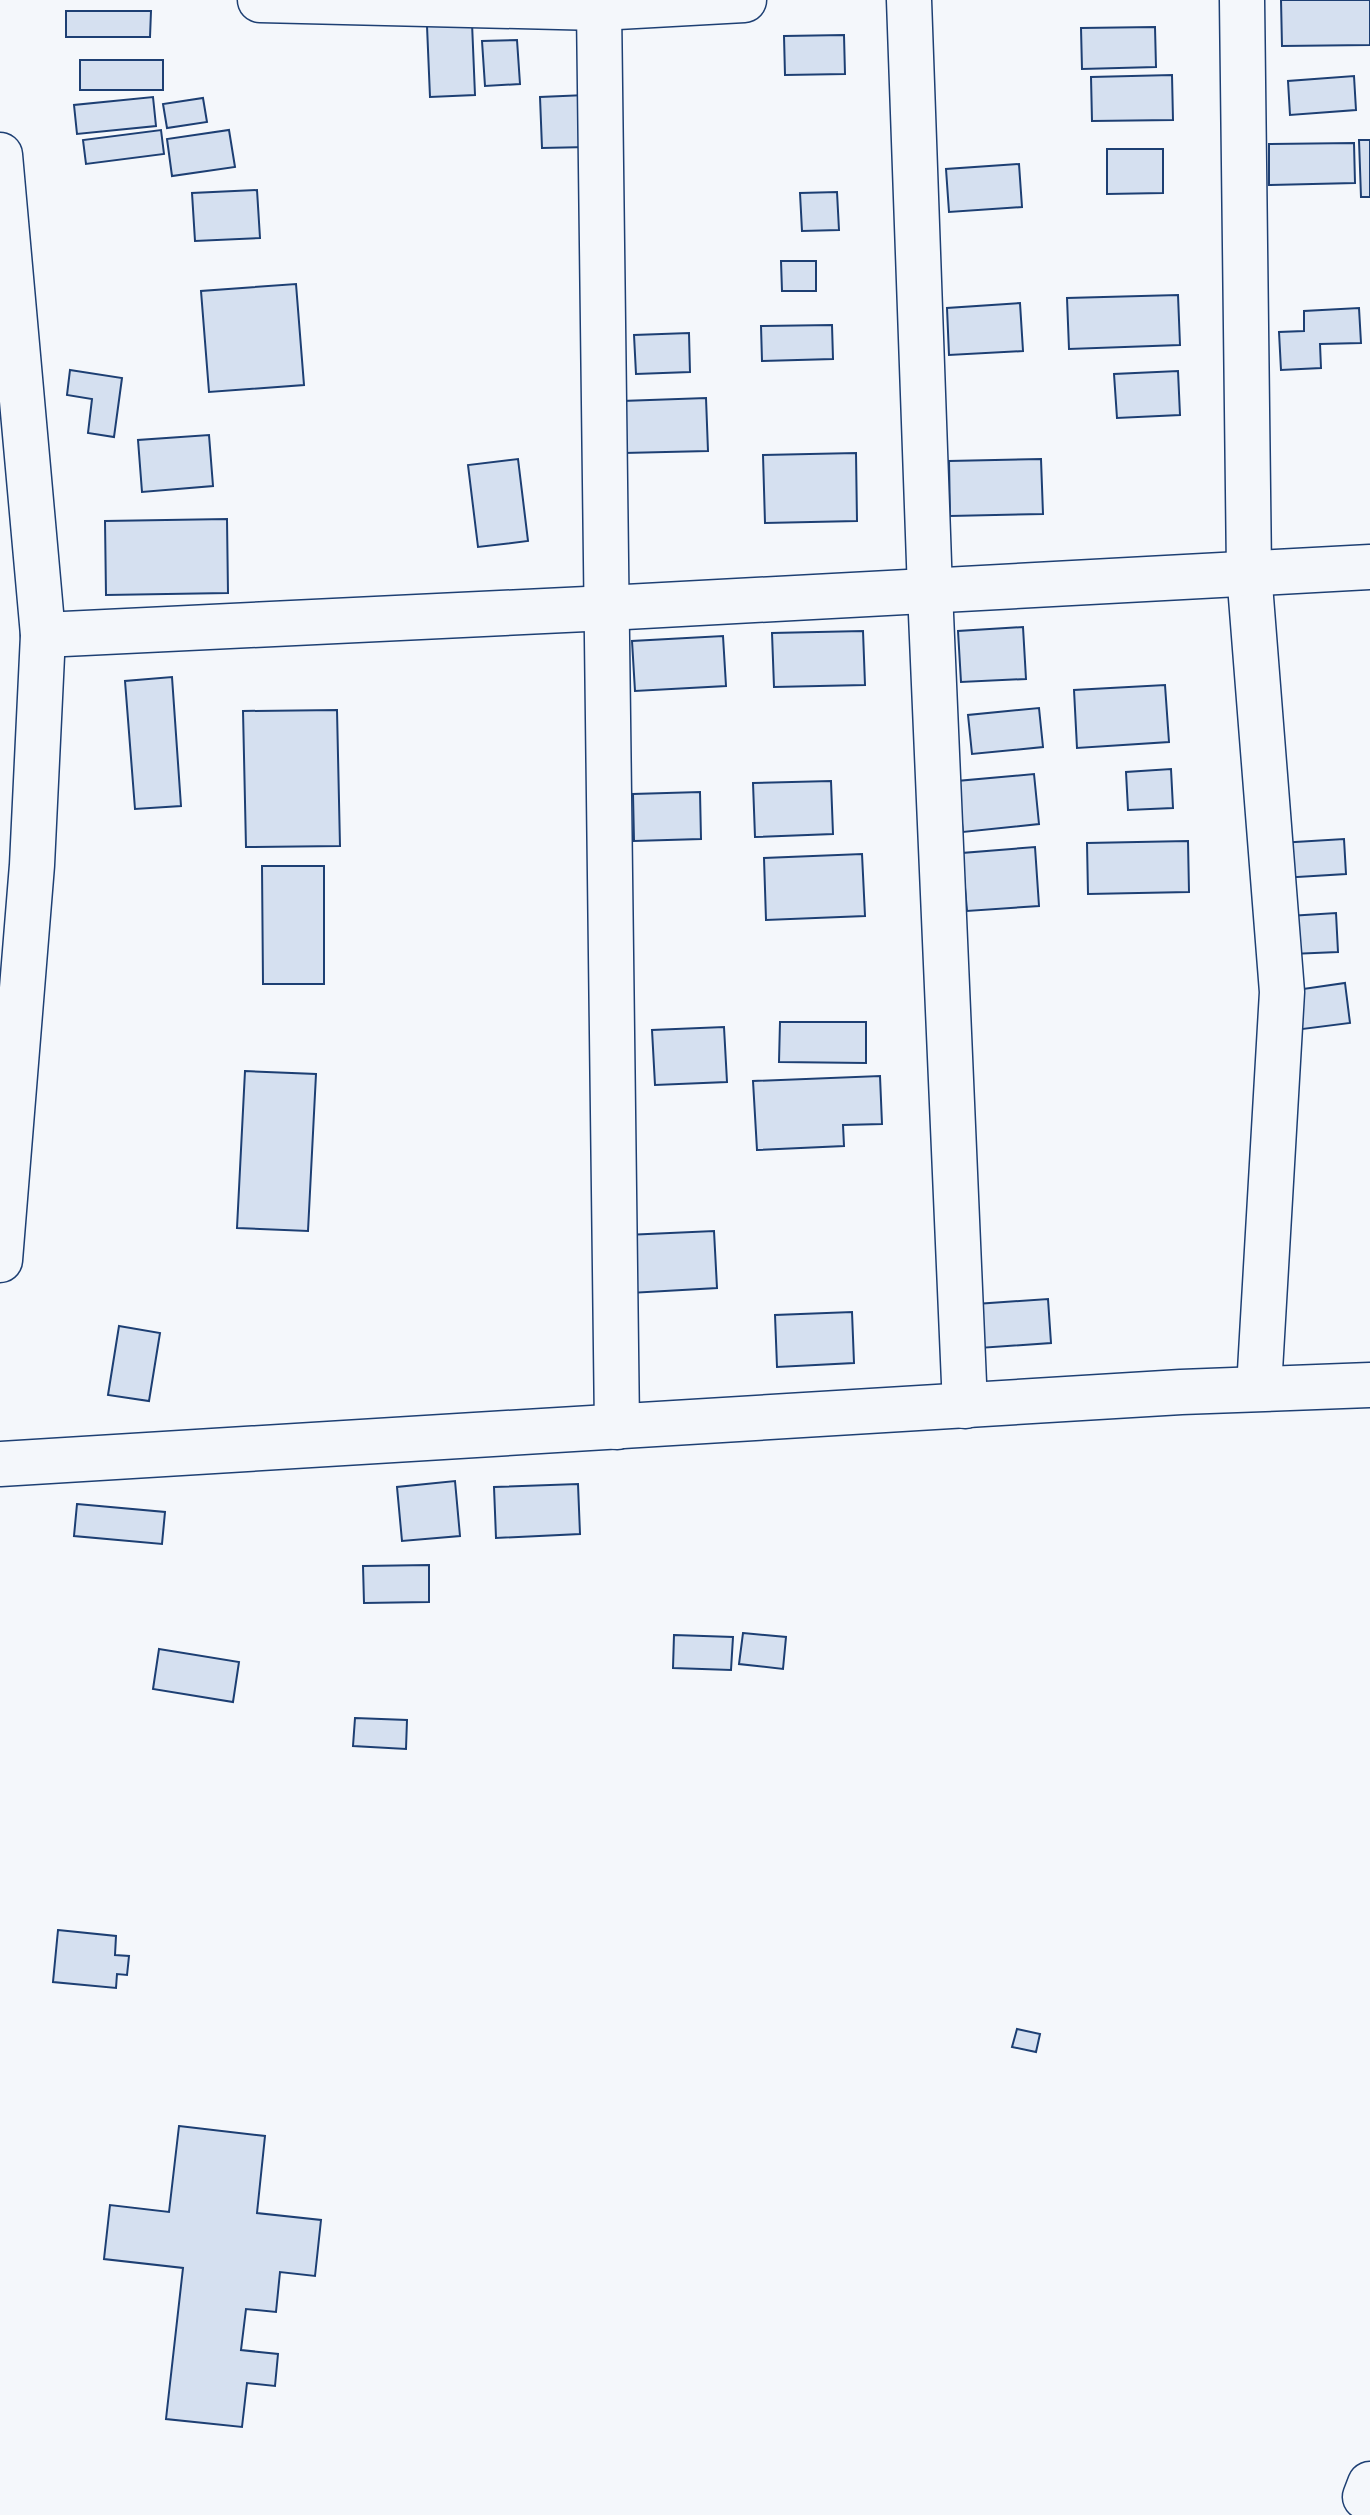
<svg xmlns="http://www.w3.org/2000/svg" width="1370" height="2515" font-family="'Varela Round',sans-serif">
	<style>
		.building { fill: #d5e0f0; stroke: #1d3f73; stroke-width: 2 }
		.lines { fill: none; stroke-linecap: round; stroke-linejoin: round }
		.minor-casing { stroke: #1d3f73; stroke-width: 47 }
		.highway-casing { stroke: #1d3f73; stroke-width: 47 }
		.minor { stroke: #f4f7fb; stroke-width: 44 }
		.highway { stroke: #f4f7fb; stroke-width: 44 }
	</style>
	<rect width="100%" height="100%" fill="#f4f7fb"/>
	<g class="building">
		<path d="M1281,0H1370V45L1282,46Z"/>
		<path d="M66,11H151L150,37H66Z"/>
		<path d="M472,23L475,95L430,97L427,26Z"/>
		<path d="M1155,27L1156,67L1082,69L1081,28Z"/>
		<path d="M844,35L845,74L785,75L784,36Z"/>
		<path d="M517,40L520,84L485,86L482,41Z"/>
		<rect x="80" y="60" width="83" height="30"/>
		<path d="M1172,75L1173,120L1092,121L1091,77Z"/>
		<path d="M1354,76L1356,110L1290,115L1288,81Z"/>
		<path d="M586,95L588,147L542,148L540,97Z"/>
		<path d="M153,97L156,126L77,134L74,105Z"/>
		<path d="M203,98L207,122L167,128L163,104Z"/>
		<path d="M161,130L164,154L86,164L83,140Z"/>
		<path d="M229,130L235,167L172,176L167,139Z"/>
		<path d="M1359,140H1370V197H1361Z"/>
		<path d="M1354,143L1355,183L1269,185V144Z"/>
		<path d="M1107,149H1163V193L1107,194Z"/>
		<path d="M1019,164L1022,207L949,212L946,169Z"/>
		<path d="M257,190L260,238L195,241L192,193Z"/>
		<path d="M837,192L839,230L802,231L800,193Z"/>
		<path d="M781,261H816V291H782Z"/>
		<path d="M296,284L304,385L209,392L201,291Z"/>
		<path d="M1178,295L1180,345L1069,349L1067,298Z"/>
		<path d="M1020,303L1023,351L949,355L947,308Z"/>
		<path d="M1359,308L1361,343L1320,344L1321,368L1281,370L1279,332L1304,331V311Z"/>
		<path d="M832,325L833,359L762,361L761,326Z"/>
		<path d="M689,333L690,372L636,374L634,335Z"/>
		<path d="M70,370L122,378L114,437L88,433L92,399L67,395Z"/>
		<path d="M1178,371L1180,415L1117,418L1114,374Z"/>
		<path d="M706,398L708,451L624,453L622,401Z"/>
		<path d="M209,435L213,486L142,492L138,440Z"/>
		<path d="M856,453L857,521L765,523L763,455Z"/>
		<path d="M518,459L528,541L478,547L468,465Z"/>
		<path d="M1041,459L1043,514L950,516L949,461Z"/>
		<path d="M227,519L228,593L106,595L105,521Z"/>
		<path d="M1023,627L1026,679L961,682L958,631Z"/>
		<path d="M863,631L865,685L774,687L772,633Z"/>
		<path d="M723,636L726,686L635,691L632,641Z"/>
		<path d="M172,677L181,806L135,809L125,681Z"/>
		<path d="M1165,685L1169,742L1077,748L1074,690Z"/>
		<path d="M1039,708L1043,747L972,754L968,715Z"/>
		<path d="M337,710L340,846L246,847L243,711Z"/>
		<path d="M1171,769L1173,808L1128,810L1126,772Z"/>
		<path d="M1034,774L1039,824L963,832L957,781Z"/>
		<path d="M831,781L833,834L755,837L753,783Z"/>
		<path d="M700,792L701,839L634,841L633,794Z"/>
		<path d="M1344,839L1346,874L1281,878L1279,843Z"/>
		<path d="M1188,841L1189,892L1088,894L1087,843Z"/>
		<path d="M1035,847L1039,906L967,911L962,853Z"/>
		<path d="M862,854L865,916L766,920L764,858Z"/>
		<path d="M262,866H324V984H263Z"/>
		<path d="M1336,913L1338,952L1291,954L1289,916Z"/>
		<path d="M1345,983L1350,1023L1287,1031L1282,992Z"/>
		<path d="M780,1022H866V1063L779,1062Z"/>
		<path d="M724,1027L727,1082L655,1085L652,1030Z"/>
		<path d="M245,1071L316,1074L308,1231L237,1228Z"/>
		<path d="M880,1076L882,1124L843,1125L844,1146L757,1150L753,1081Z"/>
		<path d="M714,1231L717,1288L630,1293L626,1235Z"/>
		<path d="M1048,1299L1051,1343L979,1348L976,1304Z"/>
		<path d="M852,1312L854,1363L777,1367L775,1315Z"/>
		<path d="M119,1326L160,1333L149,1401L108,1395Z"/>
		<path d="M455,1481L460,1536L402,1541L397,1487Z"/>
		<path d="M578,1484L580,1534L496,1538L494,1487Z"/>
		<path d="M77,1504L165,1512L162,1544L74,1536Z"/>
		<path d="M429,1565V1602L364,1603L363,1566Z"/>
		<path d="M743,1633L786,1637L783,1669L739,1664Z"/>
		<path d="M674,1635L733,1637L731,1670L673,1668Z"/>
		<path d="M159,1649L239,1662L233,1702L153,1689Z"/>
		<path d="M355,1718L407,1720L406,1749L353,1746Z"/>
		<path d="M58,1930L116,1936L115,1955L129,1956L127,1975L117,1974L116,1988L53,1982Z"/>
		<path d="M1017,2029L1040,2034L1036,2052L1012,2047Z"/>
		<path d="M179,2126L265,2136L257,2213L321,2220L315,2276L280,2272L276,2312L246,2309L241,2350L278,2354L275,2386L247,2383L242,2427L166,2419L183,2268L104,2259L110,2205L169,2212Z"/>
	</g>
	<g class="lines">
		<defs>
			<g id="minor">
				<path d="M260,0L599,8L744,0"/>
				<path d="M909,0L930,591L965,1406"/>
				<path d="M1242,0L1249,572L1282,992L1259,1388"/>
				<path d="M599,8L617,1427"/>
				<path d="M43,635L607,608L1370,567"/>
				<path d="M0,1464L1181,1392L1370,1385"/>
				<path d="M1365,2497L1370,2484"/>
			</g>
			<path id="highway" d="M0,155L43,635L32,865L0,1260"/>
		</defs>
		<use href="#minor" class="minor-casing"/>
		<use href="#highway" class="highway-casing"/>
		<use href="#minor" class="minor"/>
		<use href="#highway" class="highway"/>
	</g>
</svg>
